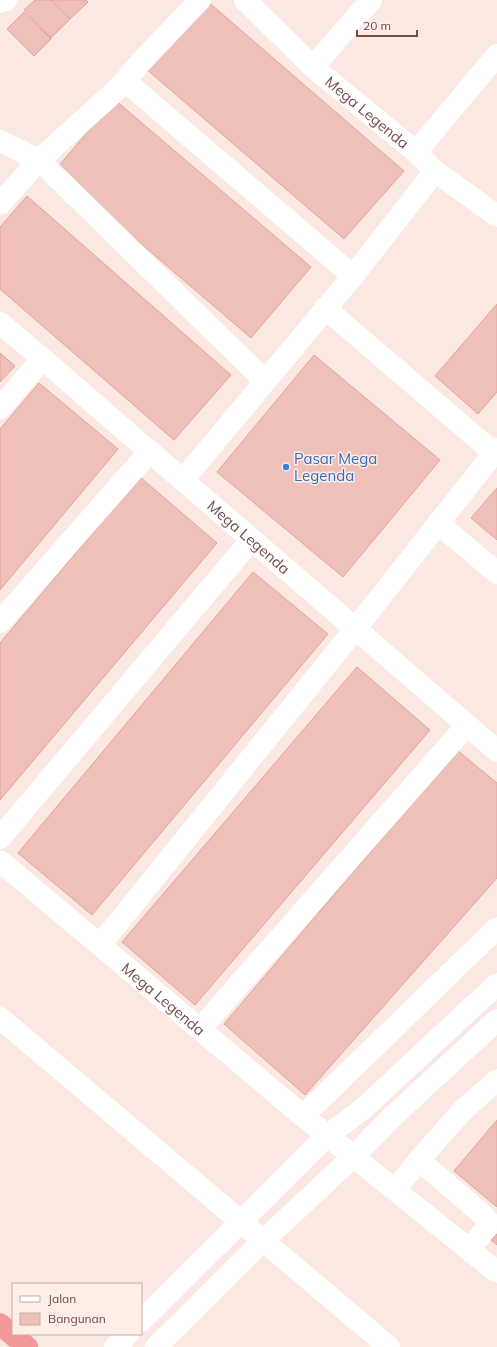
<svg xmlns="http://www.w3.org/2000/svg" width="497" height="1347" font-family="Mulish,sans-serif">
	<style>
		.building { fill: #efc0b9; stroke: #e1a29b }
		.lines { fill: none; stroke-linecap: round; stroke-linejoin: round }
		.minor { stroke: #fff; stroke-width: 22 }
		.highway { stroke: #f3999b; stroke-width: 22 }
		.shop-dot { fill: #3f7fe0; stroke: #feeee6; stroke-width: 1.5 }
		.labels { text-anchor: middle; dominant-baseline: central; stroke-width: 3; stroke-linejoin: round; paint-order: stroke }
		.street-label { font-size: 15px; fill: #704c49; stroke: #feeee6 }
		.shop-label { font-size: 15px; fill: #366cbe; stroke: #feeee6; text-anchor: start }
	</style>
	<rect width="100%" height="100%" fill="#fbe9e1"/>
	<g class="building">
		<path d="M35,0H51L70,19L51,38L24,10Z"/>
		<path d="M51,0H86L88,2L70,19Z"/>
		<path d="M206,0L404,171L344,239L145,68Z"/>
		<path d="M24,12L51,39L34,56L7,29Z"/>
		<path d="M115,100L311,267L251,338L55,170Z"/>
		<path d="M27,196L231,375L174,440L0,289V227Z"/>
		<path d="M497,304V392L478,414L435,376Z"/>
		<path d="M0,353L15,366L0,382Z"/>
		<path d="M314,355L440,460L343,577L217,472Z"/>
		<path d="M39,383L118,449L0,590V429Z"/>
		<path d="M140,477L217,543L0,800V643Z"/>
		<path d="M497,488V540L471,518Z"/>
		<path d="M253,572L328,634L92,915L18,853Z"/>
		<path d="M357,667L430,730L195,1005L122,942Z"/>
		<path d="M457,750L497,783V878L305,1095L224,1024Z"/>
		<path d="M497,1120V1207L454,1171Z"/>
		<path d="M497,1234V1245L491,1240Z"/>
	</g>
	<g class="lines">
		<g class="minor">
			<path id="s1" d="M245,0L313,67L416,152L435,171L497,216"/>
			<path d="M0,2L6,0"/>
			<path d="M313,67L371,0"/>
			<path d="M125,81L353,276"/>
			<path d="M0,141L39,160L265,381"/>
			<path d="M416,152L497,55"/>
			<path d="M0,204L39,160L110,96L125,81L140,63L200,0"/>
			<path d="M325,308L494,453"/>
			<path id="s2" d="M0,323C58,371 113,421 170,469C280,563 388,657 497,751"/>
			<path d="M0,408L43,358"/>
			<path d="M183,480L353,276L435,171"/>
			<path d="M438,523L497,573"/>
			<path d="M0,622L150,451"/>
			<path d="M0,838L252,539"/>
			<path id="s3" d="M0,861L303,1116L497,1272"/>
			<path d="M100,945L356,628L497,449"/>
			<path d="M0,1018L389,1347"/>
			<path d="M200,1029L467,725"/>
			<path d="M303,1116L497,928"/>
			<path d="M419,1160L482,1214L488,1221L487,1227L469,1250"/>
			<path d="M395,1190L419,1160L463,1110L497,1080"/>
			<path d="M141,1321L328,1135L363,1109L497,984"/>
			<path d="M115,1347L128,1334"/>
			<path d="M156,1347L264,1240L353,1157L390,1119L497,1020"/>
		</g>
		<path class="highway" d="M0,1324L27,1347"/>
	</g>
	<circle class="shop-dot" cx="286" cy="467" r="4"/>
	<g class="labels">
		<g class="street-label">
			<text stroke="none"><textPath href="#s1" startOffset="166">Mega Legenda</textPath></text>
			<text stroke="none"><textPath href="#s2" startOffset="328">Mega Legenda</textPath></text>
			<text stroke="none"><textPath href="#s3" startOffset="214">Mega Legenda</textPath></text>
		</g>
		<g class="shop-label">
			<text x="294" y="458">Pasar Mega<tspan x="294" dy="17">Legenda</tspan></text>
		</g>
	</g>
	<rect x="12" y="1283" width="130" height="52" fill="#feeee6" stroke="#c5ada7"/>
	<rect x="20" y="1296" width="20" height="6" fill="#ffffff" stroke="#c5ada7"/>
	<text x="48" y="1303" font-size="12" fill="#704c49">Jalan</text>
	<rect x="20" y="1313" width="20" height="12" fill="#efc0b9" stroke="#c5ada7"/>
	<text x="48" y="1323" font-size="12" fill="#704c49">Bangunan</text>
	<path d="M357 30v6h60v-6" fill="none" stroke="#704c49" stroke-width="2"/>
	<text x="363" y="30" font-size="12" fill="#704c49" stroke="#feeee6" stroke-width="3" paint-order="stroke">20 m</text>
</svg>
